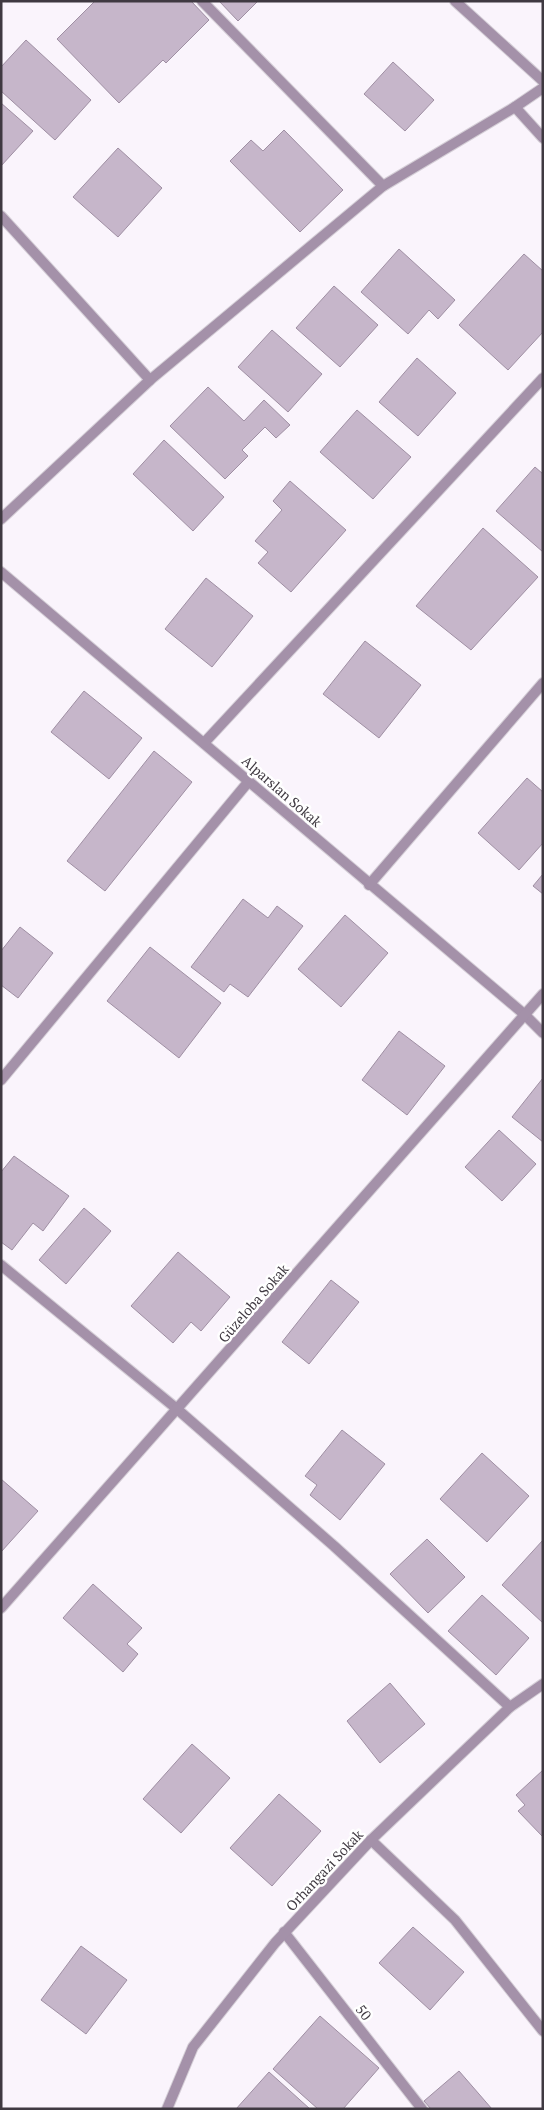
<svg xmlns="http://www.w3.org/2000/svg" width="544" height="2110" font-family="'PT Serif',serif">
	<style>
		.building { fill: #c6b6ca; stroke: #9f8fa3 }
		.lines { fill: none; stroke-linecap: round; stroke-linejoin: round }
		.service-casing { stroke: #d5cfd7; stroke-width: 12 }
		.minor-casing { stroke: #d5cfd7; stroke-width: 12 }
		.tertiary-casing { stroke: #d5cfd7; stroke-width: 12 }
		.service { stroke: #a491a9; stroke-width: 10 }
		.minor { stroke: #a491a9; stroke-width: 10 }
		.tertiary { stroke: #a491a9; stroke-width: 10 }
		.labels { text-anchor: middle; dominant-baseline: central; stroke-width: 5; stroke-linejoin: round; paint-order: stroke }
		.street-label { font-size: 14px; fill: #3f3941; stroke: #fff }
	</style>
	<rect width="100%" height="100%" fill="#faf4fc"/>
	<g class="building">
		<path d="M95,1H191L209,20L166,63L163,60L119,103L57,39Z"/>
		<path d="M219,1H258L238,21Z"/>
		<path d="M26,40L91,100L55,140L1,91V67Z"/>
		<path d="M393,62L434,100L405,131L364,94Z"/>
		<path d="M1,103L33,131L1,166Z"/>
		<path d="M284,130L343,190L300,232L230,161L251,140L263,151Z"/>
		<path d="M118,148L162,188L118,237L73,197Z"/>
		<path d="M399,249L455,300L438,319L429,310L408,334L361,292Z"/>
		<path d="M524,254L543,271V332L508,370L459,325Z"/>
		<path d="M334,286L378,325L340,367L296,328Z"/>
		<path d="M272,330L322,374L288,412L238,367Z"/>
		<path d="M417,358L456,393L418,436L379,402Z"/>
		<path d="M208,387L244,421L264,400L290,425L276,438L265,427L242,450L248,456L225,479L170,426Z"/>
		<path d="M357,410L411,457L373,499L320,452Z"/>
		<path d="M164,440L224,497L193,531L133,474Z"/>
		<path d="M535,467L543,474V552L496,511Z"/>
		<path d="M290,481L346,530L291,592L258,563L268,552L255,541L282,510L273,501Z"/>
		<path d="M483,528L538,577L471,650L416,606Z"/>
		<path d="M206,578L253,616L212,667L165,629Z"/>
		<path d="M365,641L421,685L379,738L323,694Z"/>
		<path d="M84,691L142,738L109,779L51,732Z"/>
		<path d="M154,751L192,782L105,891L67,861Z"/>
		<path d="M527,778L543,792V843L519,870L478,833Z"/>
		<path d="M543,874V894L533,886Z"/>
		<path d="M243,899L268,918L277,906L303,926L248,997L230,984L224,992L191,967Z"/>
		<path d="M345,915L388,953L341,1007L298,969Z"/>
		<path d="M20,927L53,953L18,998L1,985V951Z"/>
		<path d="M150,947L221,1003L179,1058L107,1001Z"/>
		<path d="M399,1031L445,1066L407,1115L362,1080Z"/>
		<path d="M543,1078V1142L512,1117Z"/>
		<path d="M499,1130L536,1164L502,1201L465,1167Z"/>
		<path d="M14,1156L69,1196L43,1231L33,1223L12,1250L1,1242V1172Z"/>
		<path d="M84,1208L111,1231L66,1284L39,1260Z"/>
		<path d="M178,1252L230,1297L201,1331L191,1322L173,1343L131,1306Z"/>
		<path d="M331,1280L359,1302L309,1364L282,1342Z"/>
		<path d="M342,1430L385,1464L340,1520L310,1495L317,1485L305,1476Z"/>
		<path d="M482,1453L529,1496L487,1542L440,1499Z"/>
		<path d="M1,1479L38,1511L1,1552Z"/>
		<path d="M427,1539L465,1577L428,1613L390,1574Z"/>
		<path d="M543,1540V1623L502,1585Z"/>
		<path d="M93,1584L142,1628L127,1644L138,1654L123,1672L63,1618Z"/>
		<path d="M482,1595L529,1638L496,1675L448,1631Z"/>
		<path d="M390,1683L425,1724L380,1763L347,1721Z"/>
		<path d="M192,1744L230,1778L181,1833L143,1799Z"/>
		<path d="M543,1770V1837L518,1811L525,1805L516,1795Z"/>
		<path d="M279,1794L321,1831L272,1886L230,1848Z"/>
		<path d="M413,1927L464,1972L430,2010L379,1963Z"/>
		<path d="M81,1946L127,1980L86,2034L41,2000Z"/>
		<path d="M320,2016L379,2068L343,2109H318L273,2069Z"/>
		<path d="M459,2071L492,2109H431L424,2101Z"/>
		<path d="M269,2072L310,2109H236Z"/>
	</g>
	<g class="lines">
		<defs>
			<path id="service" d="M371,1840L455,1920L543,2031"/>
			<g id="minor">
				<path d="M202,1L383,186"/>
				<path d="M455,1L543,81"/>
				<path d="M515,107L543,138"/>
				<path d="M1,216L150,380"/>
				<path d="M1,519L150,380L383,186L515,107L543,88"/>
				<path d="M1,572L524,1014L543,1033"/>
				<path d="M204,743L543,378"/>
				<path d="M369,885L543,683"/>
				<path d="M1,1080L249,781"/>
				<path d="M1,1265L177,1409L334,1546L510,1707"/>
				<path d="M1,1608L543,994"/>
				<path d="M284,1932L422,2109"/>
			</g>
			<path id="tertiary" d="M167,2109L193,2047L275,1943L371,1840L510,1707L543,1684"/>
		</defs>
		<use href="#service" class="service-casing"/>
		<use href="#minor" class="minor-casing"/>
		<use href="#tertiary" class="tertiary-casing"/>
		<use href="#service" class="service"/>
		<use href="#minor" class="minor"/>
		<use href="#tertiary" class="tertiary"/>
	</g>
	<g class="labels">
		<g class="street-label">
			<text transform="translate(282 791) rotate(41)">Alparslan Sokak</text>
			<text transform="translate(253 1303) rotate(-49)">Güzeloba Sokak</text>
			<text transform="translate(324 1870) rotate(-47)">Orhangazi Sokak</text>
			<text transform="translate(364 2012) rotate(52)">50</text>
		</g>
	</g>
	<rect width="544" height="2110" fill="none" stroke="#3f3941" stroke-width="5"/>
</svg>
